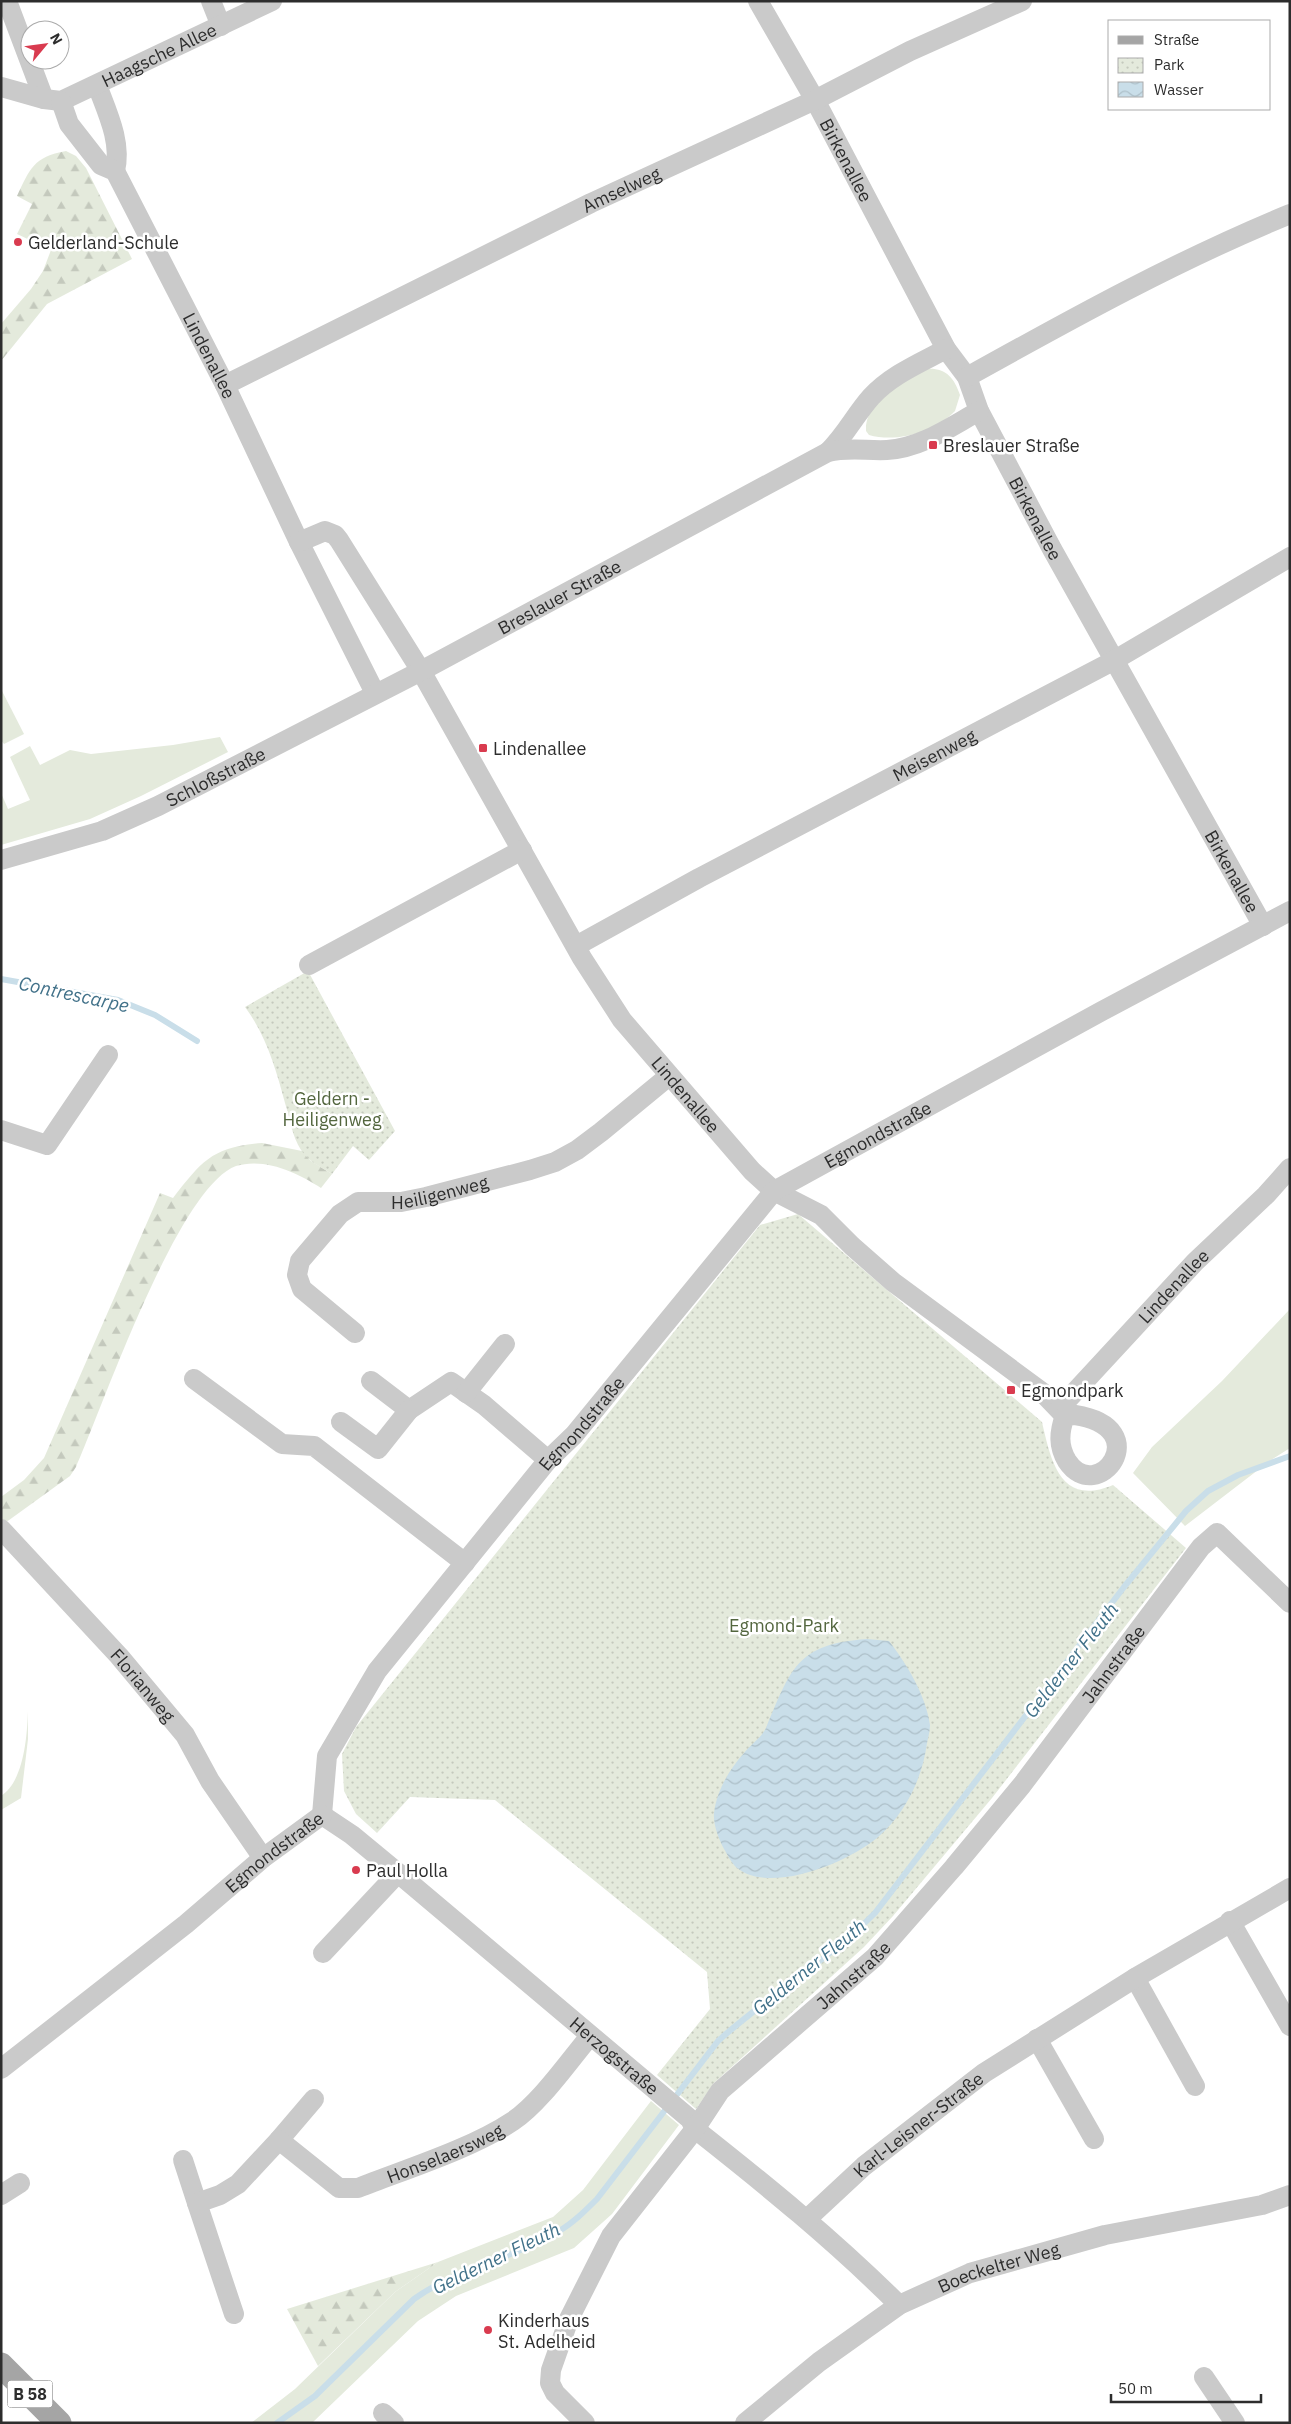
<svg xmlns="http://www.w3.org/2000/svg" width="1291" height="2424" font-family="'IBM Plex Sans',sans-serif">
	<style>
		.green { fill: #e4eadc }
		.forest { fill: url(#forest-firs) }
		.park { fill: url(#park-dots) }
		.water { fill: url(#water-waves) }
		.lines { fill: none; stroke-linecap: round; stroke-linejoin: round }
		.stream { stroke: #c9dee9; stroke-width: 6 }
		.minor { stroke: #cacaca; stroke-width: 20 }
		.major { stroke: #a5a5a5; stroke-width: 25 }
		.poi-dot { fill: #d93b4f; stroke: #fff; stroke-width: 2 }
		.labels { text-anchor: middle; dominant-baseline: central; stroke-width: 5; stroke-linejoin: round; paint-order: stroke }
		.shield { fill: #fff; stroke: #6c6c6c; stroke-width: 1 }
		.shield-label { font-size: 16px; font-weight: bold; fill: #2d2d2d }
		.street-label { font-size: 18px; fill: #2d2d2d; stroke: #fff }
		.poi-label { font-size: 18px; fill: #2d2d2d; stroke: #fff; text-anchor: start }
		.park-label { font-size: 18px; fill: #53663e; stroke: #fff }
		.water-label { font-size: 19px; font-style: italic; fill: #417189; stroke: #fff }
	</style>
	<defs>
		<pattern id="forest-firs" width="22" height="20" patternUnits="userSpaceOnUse" patternTransform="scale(1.25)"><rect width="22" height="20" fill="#e4eadc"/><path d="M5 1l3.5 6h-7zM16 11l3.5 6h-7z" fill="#c4c9bd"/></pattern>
		<pattern id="park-dots" width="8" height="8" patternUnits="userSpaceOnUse" patternTransform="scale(1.25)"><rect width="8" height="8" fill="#e4eadc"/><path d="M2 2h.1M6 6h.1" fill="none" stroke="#c4c9bd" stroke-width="1.8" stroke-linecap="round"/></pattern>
		<pattern id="water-waves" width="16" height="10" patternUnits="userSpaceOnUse" patternTransform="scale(1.25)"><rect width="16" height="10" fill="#c9dee9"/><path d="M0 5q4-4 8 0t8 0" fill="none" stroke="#adbfc8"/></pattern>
	</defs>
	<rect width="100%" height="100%" fill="#fff"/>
	<g class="green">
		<path d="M925,369C945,367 954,377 960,395L955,411C935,432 897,443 869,435L866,431C864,401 904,383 925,369Z"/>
		<path d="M1,689L24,734L4,744L1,740Z"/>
		<path d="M220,737L228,752L141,796L90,819L1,845V793L8,809L30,800L10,757L30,746L40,765L70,750L91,754L173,745Z"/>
		<path d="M1290,1309V1448L1271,1460L1185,1526L1133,1473L1152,1447L1222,1381Z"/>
		<path d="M28,1711V1739L21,1798L1,1810V1796C24,1781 27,1737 28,1711Z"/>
		<path d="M651,2101L679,2125L612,2214L574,2248L456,2296L418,2321L312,2423H251L295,2389L395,2292L438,2262L553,2217L583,2190Z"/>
	</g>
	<g class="forest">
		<path d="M66,151L76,156L86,168L132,259L47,304L1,361V324L31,289L43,271L51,250L17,234L32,204L17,196C30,169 33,157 66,151Z"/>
		<path d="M262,1143L302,1151L311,1161L332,1174L321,1188C299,1173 264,1157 236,1166C178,1187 103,1406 76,1467L70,1476L5,1523L1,1518V1497L24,1480L44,1458L160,1193L173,1198C202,1161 212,1147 262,1143Z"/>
		<path d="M438,2262L395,2292L318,2366L287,2309Z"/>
	</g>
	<g class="park">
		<path d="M308,971L395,1131L369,1160L353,1146L332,1174C321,1167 309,1162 301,1150C292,1136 290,1119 285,1103C276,1069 266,1035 245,1007Z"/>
		<path d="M798,1214L1042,1422C1051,1462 1061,1507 1113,1485L1186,1548L992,1798L893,1916L864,1947L714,2083L696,2109L657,2075L710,2009L707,1972L495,1800L410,1797L377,1833L356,1814L344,1791L342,1754L356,1727L760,1225Z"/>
	</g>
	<path class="water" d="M867,1639L889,1641C906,1663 926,1695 930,1725C930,1731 928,1738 927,1743C922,1780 905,1814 877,1838C848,1862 771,1895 737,1868C732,1864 727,1854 724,1849C719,1839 713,1825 714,1813C717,1790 729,1770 744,1753C751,1744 761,1738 766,1728C791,1669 796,1644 867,1639Z"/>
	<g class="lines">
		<g class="stream">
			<path d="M1,979L118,1000L155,1015L197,1041"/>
			<path d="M277,2423L315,2396L414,2299C459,2267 513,2259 559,2231C573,2223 585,2211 597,2199L718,2041C768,1996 827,1961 875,1913L1124,1587L1186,1511L1208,1491L1238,1475L1290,1456"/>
		</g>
		<g class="minor">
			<path d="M7,1L44,99"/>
			<path d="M211,1L221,26"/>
			<path id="s1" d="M758,1L815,100L946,349L967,377L979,411L1052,549L1263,926"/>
			<path d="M97,85C107,112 122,142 115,171"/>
			<path id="s2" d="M1,87L44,99L61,101L272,1"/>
			<path id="s3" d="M61,101L69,124L101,165L115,171L225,385L299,542L375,693"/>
			<path d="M967,377C1073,318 1178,260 1290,214"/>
			<path id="s4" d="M225,385L591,203L815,100L910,51L1022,1"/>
			<path d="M828,452C845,436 855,415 871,397C891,375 920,363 946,349"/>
			<path id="s5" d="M299,542L325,531L335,535L339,540L421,671L582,958L622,1020L752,1171L774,1191L821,1215L852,1246L893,1282L1042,1392L1065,1416"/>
			<path id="s6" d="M1,860L102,831L158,806L421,671L828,452C848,447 867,451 887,450C921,448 950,427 979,411"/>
			<path id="s7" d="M576,946L699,878L1113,661L1290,557"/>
			<path d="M309,965L522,850"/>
			<path d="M1,1130L47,1145L108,1055"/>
			<path id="s8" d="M355,1333L302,1289L297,1275L300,1261L340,1214L358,1202H401L426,1197L530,1170L555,1162L577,1150L601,1132L669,1076"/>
			<path d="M194,1379L282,1444L314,1446L465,1563"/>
			<path d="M371,1381L409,1410L451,1382L484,1405L548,1460"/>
			<path d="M466,1393L505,1344"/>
			<path id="s9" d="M1059,1409L1195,1262L1266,1195L1290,1168"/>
			<path d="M1075,1415C1158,1428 1097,1507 1067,1461C1058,1446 1059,1432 1065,1416Z"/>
			<path d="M341,1422L378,1449L409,1410"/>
			<path id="s10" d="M1,1529L119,1656L185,1735L210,1781L263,1858"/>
			<path id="s11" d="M322,1815L327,1756L377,1671L548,1460L574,1435L774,1191L1102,1011L1290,911"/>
			<path id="s12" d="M322,1815L352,1835L398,1873L690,2119L695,2129C766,2185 835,2241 899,2305"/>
			<path d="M1230,1921L1290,2026"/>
			<path d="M323,1953L398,1873"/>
			<path d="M1135,1978L1195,2086"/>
			<path d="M1037,2039L1094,2139"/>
			<path id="s13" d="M1,2069L186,1924L263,1858L322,1815"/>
			<path d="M279,2140L314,2099"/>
			<path d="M183,2160L197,2203"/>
			<path d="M1,2195L20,2183"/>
			<path id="s14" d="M807,2219L864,2166L984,2073L1135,1978L1290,1888"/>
			<path id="s15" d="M234,2314L197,2203L220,2195L238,2184L279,2140L339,2188H358C406,2169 471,2149 513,2121C540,2103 569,2061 590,2036"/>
			<path d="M1204,2377L1235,2423"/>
			<path d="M383,2413L394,2423"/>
			<path id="s16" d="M585,2423L555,2393L550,2383L551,2370L569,2319L611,2236L695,2129L720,2091L875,1957L954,1867L1022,1785L1201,1547L1217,1533L1290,1603"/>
			<path id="s17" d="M745,2423L819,2362L899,2305L970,2273L1105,2235L1262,2205L1290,2195"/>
		</g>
		<path class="major" d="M1,2365L59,2423"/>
	</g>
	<g class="poi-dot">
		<circle cx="18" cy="242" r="5"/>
		<rect x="928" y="440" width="10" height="10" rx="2.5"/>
		<rect x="478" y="743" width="10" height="10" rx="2.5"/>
		<rect x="1006" y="1385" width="10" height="10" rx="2.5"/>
		<circle cx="356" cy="1870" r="5"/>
		<circle cx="488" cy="2330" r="5"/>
	</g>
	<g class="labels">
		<rect class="shield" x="7.5" y="2380.5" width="45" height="27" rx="4"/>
		<g class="shield-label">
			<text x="30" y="2394">B 58</text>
		</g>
		<g class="street-label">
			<text stroke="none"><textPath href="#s2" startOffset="170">Haagsche Allee</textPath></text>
			<text stroke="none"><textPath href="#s1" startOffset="182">Birkenallee</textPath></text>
			<text stroke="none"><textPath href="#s4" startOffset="442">Amselweg</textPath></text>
			<text stroke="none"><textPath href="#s3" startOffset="299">Lindenallee</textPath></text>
			<text stroke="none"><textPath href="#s1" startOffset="588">Birkenallee</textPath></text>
			<text stroke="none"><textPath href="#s6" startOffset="619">Breslauer Straße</textPath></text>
			<text stroke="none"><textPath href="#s7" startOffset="406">Meisenweg</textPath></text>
			<text stroke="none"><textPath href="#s6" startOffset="231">Schloßstraße</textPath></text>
			<text stroke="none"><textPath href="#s1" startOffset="992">Birkenallee</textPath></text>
			<text stroke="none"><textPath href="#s5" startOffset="701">Lindenallee</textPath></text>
			<text stroke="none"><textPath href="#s11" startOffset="899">Egmondstraße</textPath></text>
			<text stroke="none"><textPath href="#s8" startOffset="264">Heiligenweg</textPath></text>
			<text stroke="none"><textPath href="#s9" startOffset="168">Lindenallee</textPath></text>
			<text stroke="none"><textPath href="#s11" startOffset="479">Egmondstraße</textPath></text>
			<text stroke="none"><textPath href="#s16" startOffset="978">Jahnstraße</textPath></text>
			<text stroke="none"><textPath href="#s10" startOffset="211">Florianweg</textPath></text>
			<text stroke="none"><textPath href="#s13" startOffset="349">Egmondstraße</textPath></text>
			<text stroke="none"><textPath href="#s16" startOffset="572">Jahnstraße</textPath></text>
			<text stroke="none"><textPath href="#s12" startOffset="379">Herzogstraße</textPath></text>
			<text stroke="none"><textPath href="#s14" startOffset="146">Karl-Leisner-Straße</textPath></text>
			<text stroke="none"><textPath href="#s15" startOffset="412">Honselaersweg</textPath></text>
			<text stroke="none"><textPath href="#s17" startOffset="301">Boeckelter Weg</textPath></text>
		</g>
		<g class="poi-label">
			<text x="28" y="242">Gelderland-Schule</text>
			<text x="943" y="445">Breslauer Straße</text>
			<text x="493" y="748">Lindenallee</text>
			<text x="1021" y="1390">Egmondpark</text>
			<text x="366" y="1870">Paul Holla</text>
			<text x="498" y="2320">Kinderhaus<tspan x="498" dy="21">St. Adelheid</tspan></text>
		</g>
		<g class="park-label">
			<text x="332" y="1098">Geldern -<tspan x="332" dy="21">Heiligenweg</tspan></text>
			<text x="784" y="1625">Egmond-Park</text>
		</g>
		<g class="water-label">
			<text transform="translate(74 994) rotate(12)">Contrescarpe</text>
			<text transform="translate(1071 1660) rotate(-52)">Gelderner Fleuth</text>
			<text transform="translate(809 1967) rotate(-39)">Gelderner Fleuth</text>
			<text transform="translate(496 2258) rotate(-26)">Gelderner Fleuth</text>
		</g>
	</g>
	<rect width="1291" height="2424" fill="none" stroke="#2d2d2d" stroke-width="5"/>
	<rect x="1108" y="20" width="162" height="90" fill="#ffffff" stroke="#ababab"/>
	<rect x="1118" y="36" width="25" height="8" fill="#a5a5a5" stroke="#ababab"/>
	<text x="1154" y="45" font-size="15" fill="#2d2d2d">Straße</text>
	<rect x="1118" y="58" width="25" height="15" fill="url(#park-dots)" stroke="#ababab"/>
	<text x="1154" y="70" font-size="15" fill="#2d2d2d">Park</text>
	<rect x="1118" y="82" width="25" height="15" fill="url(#water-waves)" stroke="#ababab"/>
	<text x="1154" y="95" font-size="15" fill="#2d2d2d">Wasser</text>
	<g transform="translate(45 45) rotate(61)"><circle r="24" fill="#ffffff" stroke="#ababab"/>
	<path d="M0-4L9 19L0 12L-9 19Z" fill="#d93b4f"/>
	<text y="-8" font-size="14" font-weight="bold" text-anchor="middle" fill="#2d2d2d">N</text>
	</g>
	<path d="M1111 2394v8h150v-8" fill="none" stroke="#2d2d2d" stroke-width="2.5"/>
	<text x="1118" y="2394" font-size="15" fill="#2d2d2d" stroke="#ffffff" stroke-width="4" paint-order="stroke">50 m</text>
</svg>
